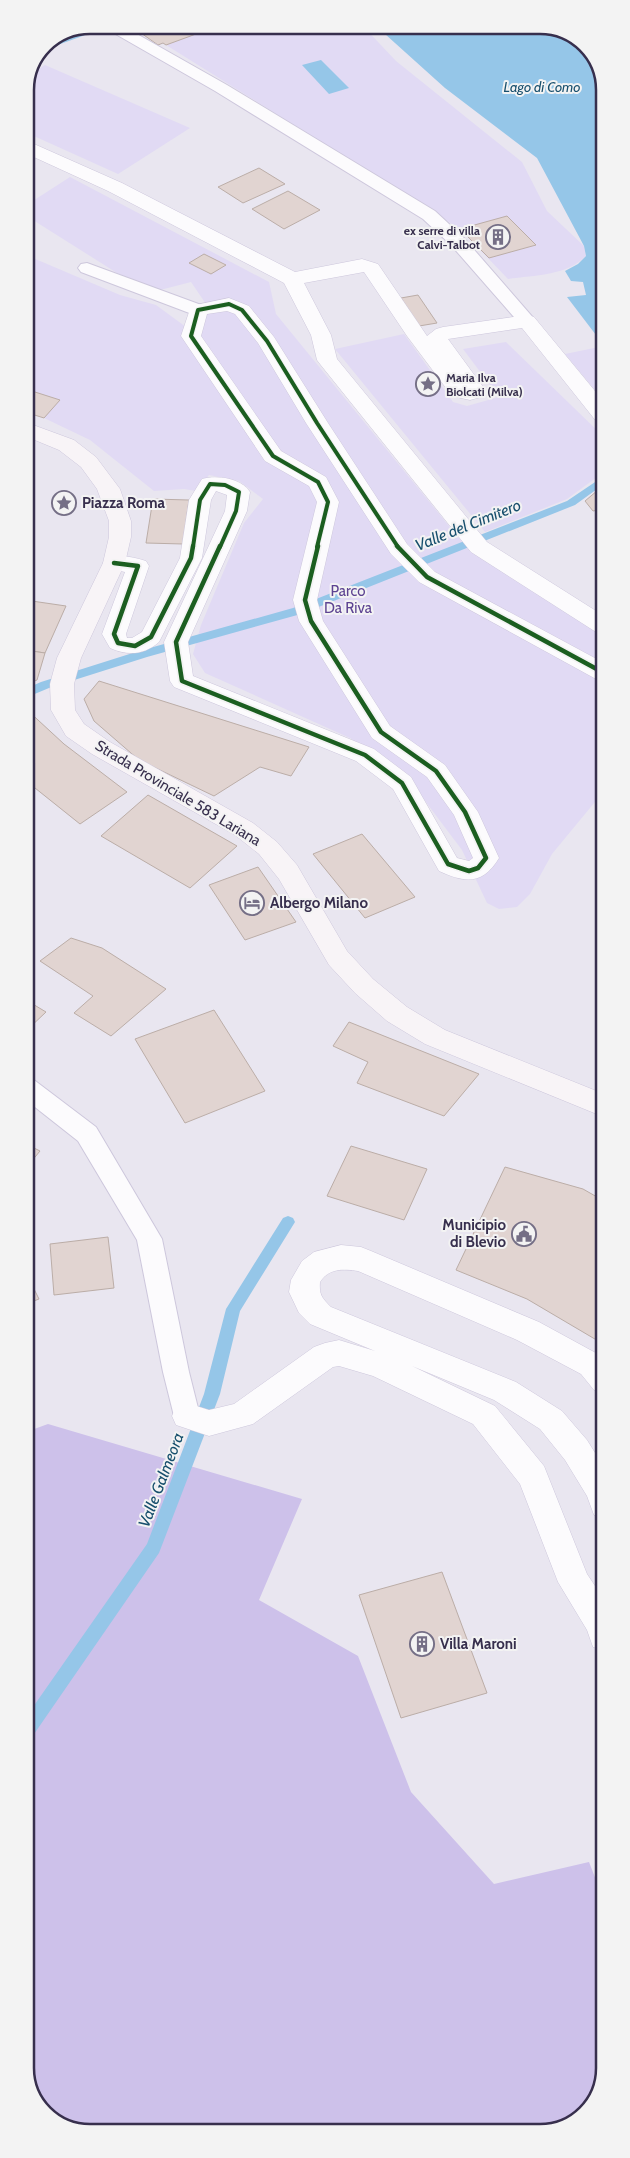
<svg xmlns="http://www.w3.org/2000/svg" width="630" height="2158" font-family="Cabin,sans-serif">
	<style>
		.green { fill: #e1daf4 }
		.forest { fill: #cdc1ea }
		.water { fill: #95c6e8 }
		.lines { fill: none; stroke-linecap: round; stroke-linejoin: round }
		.stream { fill: #95c6e8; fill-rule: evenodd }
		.building { fill: #e1d4d1; stroke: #bbada7 }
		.service-casing { stroke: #cdc7dc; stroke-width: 2 }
		.minor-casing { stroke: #cdc7dc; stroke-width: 1 }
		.secondary-casing { stroke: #cdc7dc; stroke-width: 1 }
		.service { fill: #fcfbfd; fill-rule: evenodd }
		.minor { fill: #fcfbfd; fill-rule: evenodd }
		.secondary { fill: #f8f4f7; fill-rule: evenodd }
		.cycleway-far1-casing { stroke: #f3f3f3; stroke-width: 6 }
		.cycleway-casing { stroke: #f3f3f3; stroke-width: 8 }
		.cycleway-far1 { stroke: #1b5e20; stroke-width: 4 }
		.cycleway { stroke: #1b5e20; stroke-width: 4.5 }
		.labels { text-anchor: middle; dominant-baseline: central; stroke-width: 4; stroke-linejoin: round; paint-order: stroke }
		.far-poi-label { font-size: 12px; font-weight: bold; fill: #372f4d; stroke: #f3f3f3; text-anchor: end }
		.far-water-label { font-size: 14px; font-style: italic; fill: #174f6d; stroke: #f3f3f3 }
		.poi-label { font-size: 15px; font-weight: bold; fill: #372f4d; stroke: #f3f3f3; text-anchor: start }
		.park-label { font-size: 15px; fill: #5d4392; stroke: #f3f3f3 }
		.street-label { font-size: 15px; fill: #372f4d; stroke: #f3f3f3 }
		.water-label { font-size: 16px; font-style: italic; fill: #174f6d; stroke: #f3f3f3 }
		.rim { fill: none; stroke: #372f4d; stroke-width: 2.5 }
	</style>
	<rect width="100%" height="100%" fill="#e9e6f0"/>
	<g class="green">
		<path d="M183,25H362L396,61L522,162L547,211L584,246L586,256C566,276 535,275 508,279L460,229L166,45L195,34Z"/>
		<path d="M45,65L190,128L118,174L25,132V90L32,73Z"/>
		<path d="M70,177L269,282L276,314L467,548L604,636V791L552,854L530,894L517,907L499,909L487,903L462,850L407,777L350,738L205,673L193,654L201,625L244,523L263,499L239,481L209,475L196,491L184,489L154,491L90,440L44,418L60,400L35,392L25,385V278L33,258L120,295L156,305L186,327L206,304L191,282L160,290L117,273L25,215V206Z"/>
		<path d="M404,334L453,402L467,406L499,397L463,349L506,342L604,437V472L567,499L485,532L335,349Z"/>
		<path d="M604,346V401L565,354Z"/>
	</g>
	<path class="forest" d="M48,1424L302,1499L259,1600L358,1656L411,1792L494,1884L589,1862L605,1903V2068L589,2111L553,2132L85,2133L47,2117L26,2081V1432Z"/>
	<g class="water">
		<path d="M375,25L548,26L583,41L604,77V338L599,339L567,297L586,295L583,282L571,281L565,271L578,264L586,256L584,246L537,158L445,88Z"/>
		<path d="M321,60L349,88L329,94L302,65Z"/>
	</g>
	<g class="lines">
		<g class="stream">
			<path d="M101,25H113L41,51L44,45Z"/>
			<path d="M604,476V484L575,505L301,614L147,657L49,688L25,698V689L41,682L139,651L293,608L567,501Z"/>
			<path d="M288,1216L293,1218L295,1222L240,1311L220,1394L159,1553L32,1737L26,1739V1717L147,1544L204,1394L226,1309L283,1218Z"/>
		</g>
	</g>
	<g class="building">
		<path d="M133,25H183L196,34L166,45L163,43L158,45L131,26Z"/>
		<path d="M259,168L285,184L243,203L218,187Z"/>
		<path d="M288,191L320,210L284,229L252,209Z"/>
		<path d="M507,216L536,245L489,258L460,229Z"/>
		<path d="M204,254L226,265L211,274L189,263Z"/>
		<path d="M418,295L437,323L419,326L401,298Z"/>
		<path d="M35,392L60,400L44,418L25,412V402Z"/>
		<path d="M604,485V509L593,511L585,501Z"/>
		<path d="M153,499L189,500L183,544L146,543Z"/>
		<path d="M25,600L66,606L45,653L25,650Z"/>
		<path d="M25,650L45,653L37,680L25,685Z"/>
		<path d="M99,681L309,747L291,776L260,767L214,796L139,760L94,721L84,699Z"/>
		<path d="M25,708L64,744L127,792L80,824L25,780Z"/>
		<path d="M148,795L237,846L190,888L101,836Z"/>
		<path d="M362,834L415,897L365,918L313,854Z"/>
		<path d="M258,867L296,922L245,940L209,885Z"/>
		<path d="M71,938L102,948L166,989L111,1036L74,1013L93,996L40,961Z"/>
		<path d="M26,1000L46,1012L26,1031Z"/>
		<path d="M214,1010L265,1091L185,1123L135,1039Z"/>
		<path d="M349,1022L479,1074L444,1116L357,1083L368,1062L333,1046Z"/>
		<path d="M26,1144L40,1151L26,1168Z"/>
		<path d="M351,1146L427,1169L404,1220L327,1196Z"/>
		<path d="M505,1167L583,1189L604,1201L605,1345L527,1299L456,1270Z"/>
		<path d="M108,1237L114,1288L54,1295L50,1244Z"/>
		<path d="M26,1273L39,1299L26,1304Z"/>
		<path d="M442,1572L487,1693L401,1718L359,1595Z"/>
	</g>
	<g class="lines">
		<defs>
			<g id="service">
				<path d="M102,25H121L227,85L435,211L463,237L536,321L533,325L527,326L521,325L451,245L423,219L215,91L105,28Z"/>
				<path d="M87,263L204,306L207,310L204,314L198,315L192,314L81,272L78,268L81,264Z"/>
				<path d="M26,1078L34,1080L96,1127L162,1239L189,1372L200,1416L196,1424L187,1427L178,1424L174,1416L163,1372L137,1240L78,1141L26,1100Z"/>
			</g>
			<g id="minor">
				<path d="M25,140L122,183L295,272L362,259L378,264L427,336L436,329L443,327L527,315L534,317L604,402V422L596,421L522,328L448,339L486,391L481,397L470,400L452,396L407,336L364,272L304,283L331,335L337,359L487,542L604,616V635L596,632L471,552L320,364L317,360L311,335L284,283L108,191L25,153Z"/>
				<path d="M229,298L249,306L274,337L328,423L407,544L435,572L604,663V681L596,679L419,582L391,554L306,423L258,343L235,314L227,311L207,314L201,336L281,451L326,477L339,502L317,600L323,621L390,726L445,765L478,812L499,858C483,885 465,883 439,871L393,789L356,761L174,687L170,681L164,642L225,511L227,495L216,491L211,500L202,558L159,642C144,655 128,656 110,648L102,634L125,572L106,568L103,563L106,558C119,554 133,557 146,561L149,566L126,634L127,638H132L142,632L180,558L189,500L202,479C217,475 241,478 250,492L247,511L188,642L193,676L374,749L411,777L457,858L469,861L473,858L454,815L427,777L372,738L299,621L293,600L317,502L309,486L265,461L181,336L191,306Z"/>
				<path d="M341,1245L361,1247L371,1251L539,1322L605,1358V1394L594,1390L581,1374L517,1340L358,1271C343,1269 329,1268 320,1282C319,1295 322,1298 331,1307L516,1382L562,1411L587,1440L605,1469V1519L594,1515L587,1496L565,1460L540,1429L494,1400L412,1366L495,1406L544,1466L587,1574L605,1601V1651L593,1647L587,1630L558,1582L520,1484L473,1424L373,1376L339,1366L333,1367L253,1424L209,1436L176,1425L172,1416L176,1407L187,1403L209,1410L234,1404L314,1347L325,1343L339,1340L375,1351L310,1324L299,1313L289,1292L291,1280L302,1261L314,1252Z"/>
			</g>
			<path id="secondary" d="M25,422L74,440L96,457L120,489L131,521V537L125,563L81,658L74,684L75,710L84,724L110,742L253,823L277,842L297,865L347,951L373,979L407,1007L445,1030L604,1094V1117L425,1044L387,1021L355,993L329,965L279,879L259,854L235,835L92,754L66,736L51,710L50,684L57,658L103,563L109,537V521L97,489L81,467L59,450L25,436Z"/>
		</defs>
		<use href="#service" class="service-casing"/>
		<use href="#minor" class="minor-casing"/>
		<use href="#secondary" class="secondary-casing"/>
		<use href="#service" class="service"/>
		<use href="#minor" class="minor"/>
		<use href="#secondary" class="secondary"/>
		<defs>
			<g id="cycleway-far1">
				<path d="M193,547L200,500L210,484L225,485L239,492L236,511L220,547"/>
				<path d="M317,547L328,502L318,482L273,456L191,336L198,310L229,304L242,310L267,341L317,423L398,547"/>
			</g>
			<g id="cycleway">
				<path d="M220,546L176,642L182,681L365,755L402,783L448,864L469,871L478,868L486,858L465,812L436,771L381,732L311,621L305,600L318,546"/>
				<path d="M397,546L427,577L604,673"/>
				<path d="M114,563L138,566L114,634L118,643L135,646L151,637L191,558L193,546"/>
			</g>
		</defs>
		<use href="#cycleway-far1" class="cycleway-far1-casing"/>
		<use href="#cycleway" class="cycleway-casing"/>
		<use href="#cycleway-far1" class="cycleway-far1"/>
		<use href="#cycleway" class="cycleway"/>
	</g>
	<defs>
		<symbol id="building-ring" viewBox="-11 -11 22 22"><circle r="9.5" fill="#f3f3f3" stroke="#756f86" stroke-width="1.5"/><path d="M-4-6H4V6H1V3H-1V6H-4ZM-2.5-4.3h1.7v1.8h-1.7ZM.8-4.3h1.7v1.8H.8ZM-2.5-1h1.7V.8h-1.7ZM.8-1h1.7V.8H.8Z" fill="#756f86"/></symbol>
		<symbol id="sight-ring" viewBox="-11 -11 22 22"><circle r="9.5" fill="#f3f3f3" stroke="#756f86" stroke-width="1.5"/><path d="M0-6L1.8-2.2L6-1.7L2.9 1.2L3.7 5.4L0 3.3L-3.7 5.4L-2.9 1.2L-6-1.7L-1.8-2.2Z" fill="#756f86"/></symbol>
		<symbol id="hotel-ring" viewBox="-11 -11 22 22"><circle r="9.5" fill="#f3f3f3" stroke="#756f86" stroke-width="1.5"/><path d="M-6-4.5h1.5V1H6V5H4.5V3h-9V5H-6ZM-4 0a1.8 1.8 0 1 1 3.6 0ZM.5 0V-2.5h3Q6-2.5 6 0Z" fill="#756f86"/></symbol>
		<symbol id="civic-ring" viewBox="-11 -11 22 22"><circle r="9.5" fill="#f3f3f3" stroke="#756f86" stroke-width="1.5"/><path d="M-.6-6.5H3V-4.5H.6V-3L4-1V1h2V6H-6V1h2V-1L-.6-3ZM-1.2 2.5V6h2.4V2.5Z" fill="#756f86"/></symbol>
	</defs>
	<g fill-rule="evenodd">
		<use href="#building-ring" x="484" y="223" width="28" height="28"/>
		<use href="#sight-ring" x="414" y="370" width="28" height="28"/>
		<use href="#sight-ring" x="50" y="489" width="28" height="28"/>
		<use href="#hotel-ring" x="238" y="889" width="28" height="28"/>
		<use href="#civic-ring" x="510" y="1220" width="28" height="28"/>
		<use href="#building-ring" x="408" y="1630" width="28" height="28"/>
	</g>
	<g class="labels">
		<g class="far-poi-label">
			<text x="480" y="230">ex serre di villa<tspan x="480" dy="14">Calvi-Talbot</tspan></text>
			<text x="446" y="377" text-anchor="start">Maria Ilva<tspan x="446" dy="14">Biolcati (Milva)</tspan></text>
		</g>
		<g class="far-water-label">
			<text x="542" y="87">Lago di Como</text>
		</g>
		<g class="poi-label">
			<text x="82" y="503">Piazza Roma</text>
			<text x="270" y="903">Albergo Milano</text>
			<text x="506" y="1225" text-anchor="end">Municipio<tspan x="506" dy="17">di Blevio</tspan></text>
			<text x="440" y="1644">Villa Maroni</text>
		</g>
		<g class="park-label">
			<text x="348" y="591">Parco<tspan x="348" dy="17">Da Riva</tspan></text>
		</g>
		<g class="street-label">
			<text transform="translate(178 793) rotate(31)">Strada Provinciale 583 Lariana</text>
		</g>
		<g class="water-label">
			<text transform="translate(468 525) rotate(-22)">Valle del Cimitero</text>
			<text transform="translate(161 1480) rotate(-69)">Valle Galmeora</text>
		</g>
	</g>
	<path d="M0 0H630V2158H0ZM90 34H540A56 56 0 0 1 596 90V2068A56 56 0 0 1 540 2124H90A56 56 0 0 1 34 2068V90A56 56 0 0 1 90 34Z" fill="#f3f3f3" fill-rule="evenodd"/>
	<path class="rim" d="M90 34H540A56 56 0 0 1 596 90V2068A56 56 0 0 1 540 2124H90A56 56 0 0 1 34 2068V90A56 56 0 0 1 90 34Z"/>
</svg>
